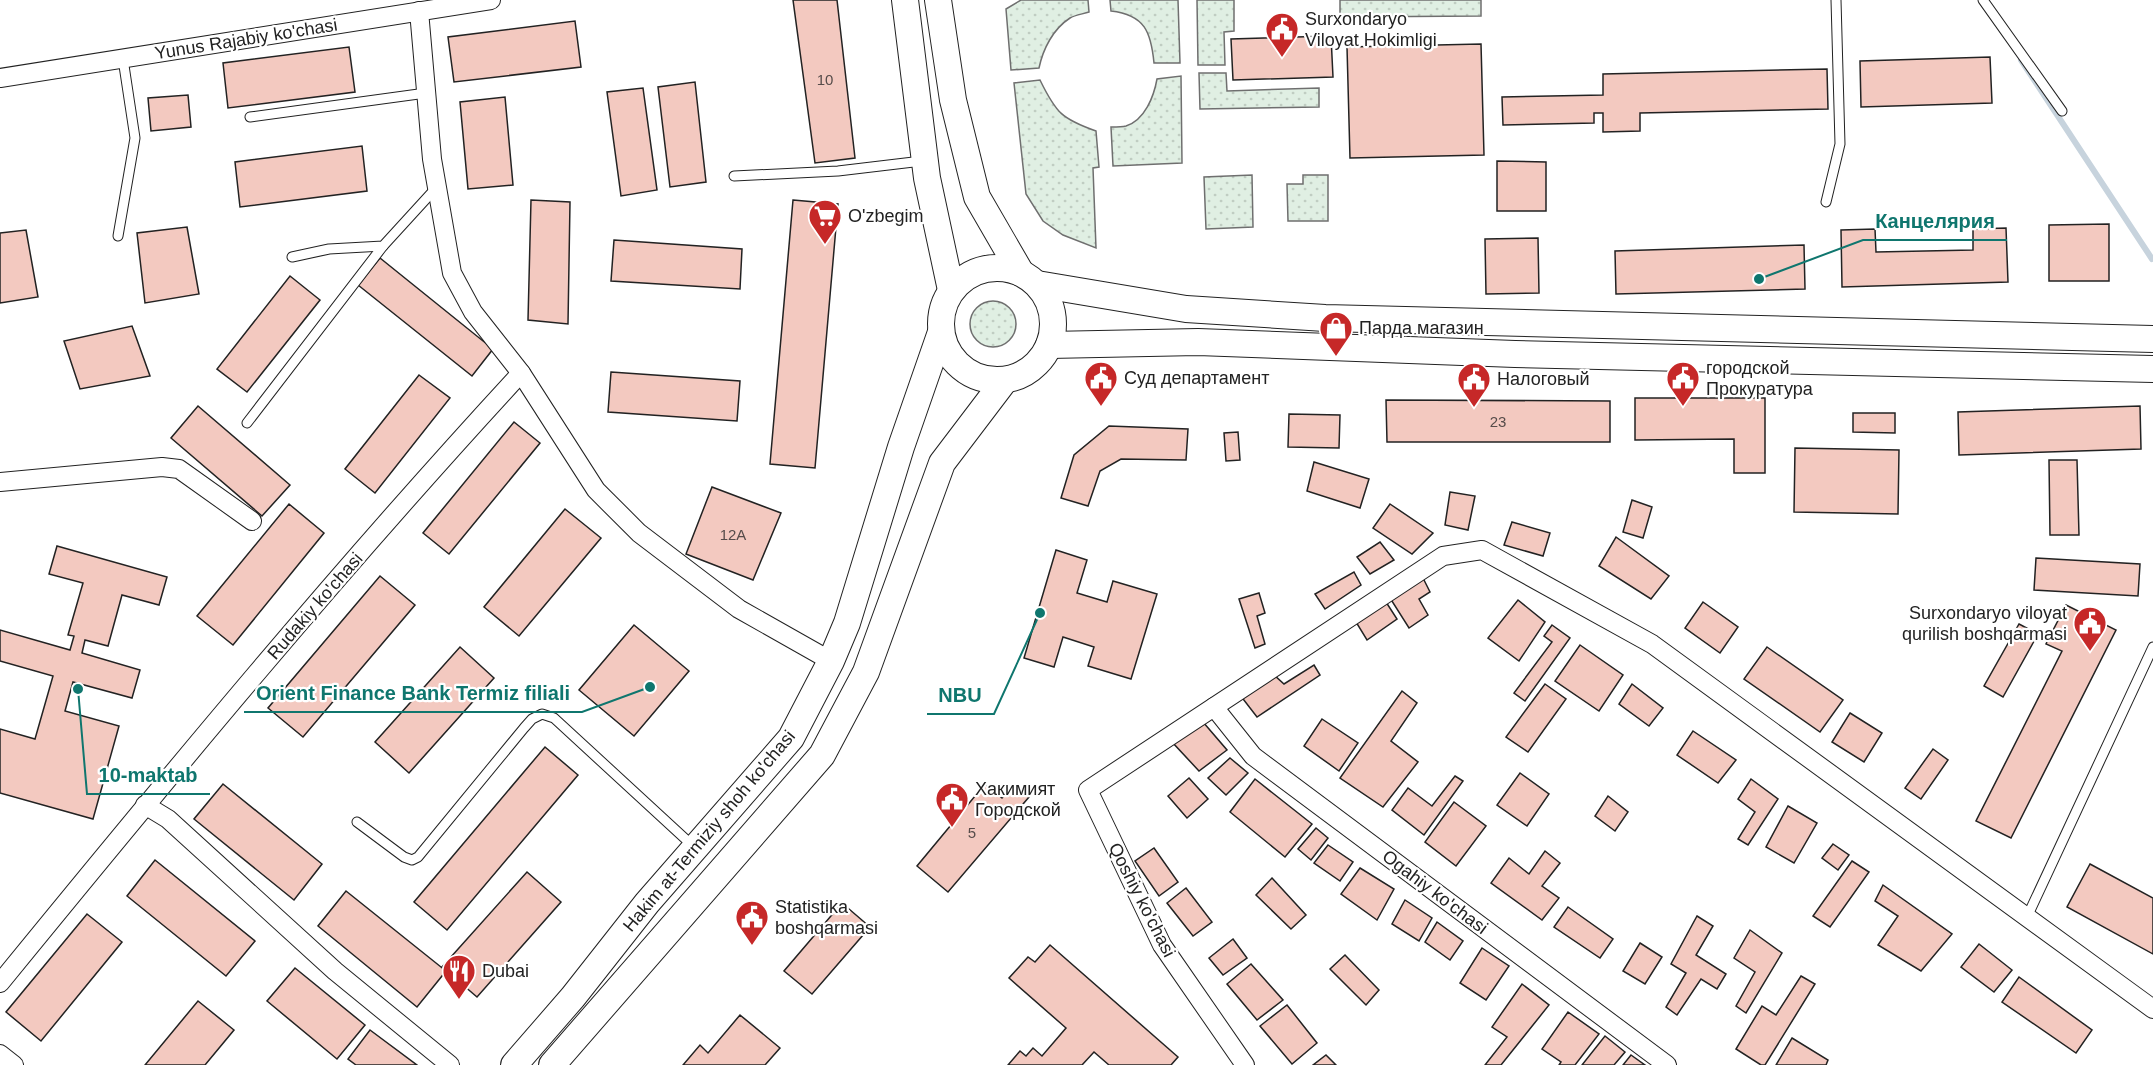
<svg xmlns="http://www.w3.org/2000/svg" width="2153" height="1065" font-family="Arial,sans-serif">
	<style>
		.grass { fill: url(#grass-dots); stroke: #6f6f6f; stroke-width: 1.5 }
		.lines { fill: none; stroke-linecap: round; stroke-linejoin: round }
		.stream { stroke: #c7d3dd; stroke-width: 6 }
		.building { fill: #f3c9c0; stroke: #222; stroke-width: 1.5 }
		.lane-casing { stroke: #222; stroke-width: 11 }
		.street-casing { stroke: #222; stroke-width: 20 }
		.secondary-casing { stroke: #222; stroke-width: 28 }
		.lane { stroke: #fff; stroke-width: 9 }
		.street { stroke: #fff; stroke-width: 18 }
		.secondary { stroke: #fff; stroke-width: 26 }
		.labels { text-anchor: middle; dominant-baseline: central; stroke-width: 4.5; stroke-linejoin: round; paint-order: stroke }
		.number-label { font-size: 15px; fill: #564c4a }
		.poi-label { font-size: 18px; fill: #222; stroke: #fff; text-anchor: start }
		.street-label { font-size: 18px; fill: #222; stroke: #fff }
		.leader { fill: none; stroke: #0f766e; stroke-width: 2 }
		.callout-dot { fill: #0f766e; stroke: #fff; stroke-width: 2 }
		.callout-label { font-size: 20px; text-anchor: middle; font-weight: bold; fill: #0f766e; stroke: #fff; stroke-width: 4.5; stroke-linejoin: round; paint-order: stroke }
	</style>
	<defs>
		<pattern id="grass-dots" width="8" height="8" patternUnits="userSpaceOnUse" patternTransform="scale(1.5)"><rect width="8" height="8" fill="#e0efe3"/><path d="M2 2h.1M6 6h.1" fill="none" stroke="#c0cdc2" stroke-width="1.8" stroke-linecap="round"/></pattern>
	</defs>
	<rect width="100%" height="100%" fill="#fff"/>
	<g class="grass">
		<path d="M1021,0H1088L1089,12C1083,14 1075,15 1070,18C1053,29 1043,49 1039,68L1011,70L1006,9Z"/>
		<path d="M1110,0H1178L1180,63H1154C1151,32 1145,15 1111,11Z"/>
		<path d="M1197,0H1234V31L1224,32L1225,65H1198Z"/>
		<path d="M1340,0H1481V16L1340,17Z"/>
		<path d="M1199,73H1226L1227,91L1319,88V107L1200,109Z"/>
		<path d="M1181,76L1182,163L1113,166L1111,127C1116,127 1122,127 1126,126C1145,120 1154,96 1157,79Z"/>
		<path d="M1040,80C1056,113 1062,119 1096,131L1099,167L1093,168L1096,248L1063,235L1043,221L1026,194L1014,83Z"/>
		<path d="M1252,175L1253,227L1206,229L1204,177Z"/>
		<path d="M1303,175H1328V221H1288L1287,184H1303Z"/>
		<circle cx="993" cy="324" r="23"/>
	</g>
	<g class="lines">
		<path class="stream" d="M2021,60L2152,259"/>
	</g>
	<g class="building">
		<path d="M793,0H837L855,158L815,163Z"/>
		<path d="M575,21L581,67L454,82L448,37Z"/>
		<path d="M1331,36L1333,77L1233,80L1231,39Z"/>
		<path d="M1481,44L1484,155L1350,158L1347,47Z"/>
		<path d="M349,47L355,92L228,108L223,63Z"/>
		<path d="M1990,57L1992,103L1861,107L1860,61Z"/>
		<path d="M1827,69L1828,109L1640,113V131L1603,132V113H1594V123L1503,125L1502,97L1603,95V74Z"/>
		<path d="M695,82L706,182L670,187L658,87Z"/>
		<path d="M643,88L657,190L621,196L607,92Z"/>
		<path d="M188,95L191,127L151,131L148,98Z"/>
		<path d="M505,97L513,185L468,189L460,102Z"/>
		<path d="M362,146L367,191L240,207L235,162Z"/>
		<path d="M1497,161L1546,162V211H1497Z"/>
		<path d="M531,200L570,202L568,324L528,320Z"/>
		<path d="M793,200L838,204L815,468L770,464Z"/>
		<path d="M2109,224V281H2049V225Z"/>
		<path d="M187,227L199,294L145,303L137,233Z"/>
		<path d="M2006,228L2008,282L1842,287L1841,230L1875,229L1876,252L1973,250V229Z"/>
		<path d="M26,230L38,297L0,303V233Z"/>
		<path d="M1538,238L1539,293L1486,294L1485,239Z"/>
		<path d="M614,240L742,249L740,289L611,281Z"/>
		<path d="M1804,245L1805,289L1616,294L1615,251Z"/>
		<path d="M380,258L493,349L472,376L358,285Z"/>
		<path d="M290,276L320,300L247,392L217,369Z"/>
		<path d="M132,326L150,376L80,389L64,341Z"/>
		<path d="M611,372L740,381L737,421L608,412Z"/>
		<path d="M419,375L450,398L375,493L345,469Z"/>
		<path d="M1635,398H1765V473H1734V439L1635,440Z"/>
		<path d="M1386,400L1610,401V442H1387Z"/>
		<path d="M198,406L290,485L262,516L171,438Z"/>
		<path d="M2140,406L2141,449L1959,455L1958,412Z"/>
		<path d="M1853,413H1895V433L1853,432Z"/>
		<path d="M1289,414L1340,415L1339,448L1288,447Z"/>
		<path d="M514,422L540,443L449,554L423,533Z"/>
		<path d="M1109,426L1188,429L1186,460L1121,459L1100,471L1088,506L1061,498L1074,455Z"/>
		<path d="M1238,432L1240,460L1226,461L1224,433Z"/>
		<path d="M1795,448L1899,450L1898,514L1794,512Z"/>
		<path d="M2049,460H2077L2079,535H2050Z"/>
		<path d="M1314,462L1369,479L1360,508L1307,491Z"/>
		<path d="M712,487L781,513L753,580L686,554Z"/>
		<path d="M1450,492L1475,496L1468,530L1445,525Z"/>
		<path d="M1632,500L1652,507L1643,538L1623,532Z"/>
		<path d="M289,504L324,533L233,645L197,616Z"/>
		<path d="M1390,504L1433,533L1412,554L1373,528Z"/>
		<path d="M565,509L601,538L519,636L484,607Z"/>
		<path d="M1512,522L1550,533L1543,556L1504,545Z"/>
		<path d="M1616,537L1669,576L1651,599L1599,566Z"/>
		<path d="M1380,542L1394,560L1370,574L1357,557Z"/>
		<path d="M57,546L167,577L159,605L122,595L108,646L85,640L82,653L140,670L132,698L73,682L65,711L119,726L93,819L0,793V729L35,739L53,676L0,661V630L70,650L74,636L68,635L83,583L49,574Z"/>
		<path d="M1056,550L1087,560L1077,593L1107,602L1113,581L1157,594L1131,679L1088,666L1094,647L1063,637L1054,667L1024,658Z"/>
		<path d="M2036,558L2140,564L2138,596L2034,590Z"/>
		<path d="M1354,572L1361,585L1325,609L1315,594Z"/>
		<path d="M380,576L415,605L303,737L268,708Z"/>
		<path d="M1423,578L1430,592L1419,599L1428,615L1409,628L1390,598Z"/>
		<path d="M1259,593L1265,613L1257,616L1265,644L1255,648L1239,599Z"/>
		<path d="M1518,600L1545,622L1519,661L1488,638Z"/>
		<path d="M1386,602L1397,619L1367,640L1356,622Z"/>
		<path d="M1703,602L1738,627L1720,653L1685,628Z"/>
		<path d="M2066,605L2116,630L2011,838L1976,821L2062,651L2046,644Z"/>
		<path d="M2019,624L2038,634L2003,697L1984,686Z"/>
		<path d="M634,625L689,671L634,736L579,690Z"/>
		<path d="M1552,625L1570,638L1525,701L1514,693L1552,642L1544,636Z"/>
		<path d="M1580,645L1623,675L1599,711L1555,681Z"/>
		<path d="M460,647L494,678L409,773L375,742Z"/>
		<path d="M1767,647L1843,700L1820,732L1744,679Z"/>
		<path d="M1314,665L1320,675L1257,717L1240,695L1274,675L1284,684Z"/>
		<path d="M1545,684L1566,699L1528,752L1506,737Z"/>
		<path d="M1632,684L1663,708L1649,726L1619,704Z"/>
		<path d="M1402,691L1417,703L1391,741L1418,762L1383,807L1340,778Z"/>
		<path d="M1850,713L1882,733L1864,762L1832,742Z"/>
		<path d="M1322,719L1358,743L1339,771L1304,746Z"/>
		<path d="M1203,722L1227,750L1199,771L1173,743Z"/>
		<path d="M1693,731L1736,760L1718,783L1677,755Z"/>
		<path d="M545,747L578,775L447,930L414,902Z"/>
		<path d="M1933,749L1948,760L1921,799L1905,788Z"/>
		<path d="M1230,758L1248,773L1226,795L1208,778Z"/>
		<path d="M1520,773L1549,794L1527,826L1497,805Z"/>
		<path d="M1455,776L1463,781L1424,835L1392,810L1408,788L1432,806Z"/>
		<path d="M1189,778L1208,799L1187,818L1168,796Z"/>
		<path d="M1255,779L1312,824L1285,857L1230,812Z"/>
		<path d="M1751,779L1778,799L1748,845L1738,839L1755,812L1738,799Z"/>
		<path d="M223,784L322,864L294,900L194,819Z"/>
		<path d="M985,784L1002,798L1014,784L1029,797L948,892L917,866Z"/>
		<path d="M1608,796L1628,812L1615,831L1595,816Z"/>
		<path d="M1454,802L1486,826L1456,866L1425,842Z"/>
		<path d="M1788,806L1817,823L1794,863L1766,847Z"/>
		<path d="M1316,828L1328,838L1311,860L1298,849Z"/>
		<path d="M1833,844L1849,855L1838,870L1822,858Z"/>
		<path d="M1328,845L1353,862L1340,881L1314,863Z"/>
		<path d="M1154,848L1178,882L1159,896L1135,861Z"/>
		<path d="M1545,851L1560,863L1542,886L1559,898L1542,920L1491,883L1509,858L1529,874Z"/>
		<path d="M155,860L255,941L226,976L127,896Z"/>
		<path d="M1852,861L1869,872L1830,927L1813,916Z"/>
		<path d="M2090,864L2153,898V954L2067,907Z"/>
		<path d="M1360,868L1394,889L1377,920L1341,894Z"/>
		<path d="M527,872L561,902L477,997L442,967Z"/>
		<path d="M1272,878L1306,915L1291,929L1256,895Z"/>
		<path d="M1883,885L1952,934L1921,971L1878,945L1898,916L1875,901Z"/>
		<path d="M1186,888L1212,922L1193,936L1167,903Z"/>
		<path d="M346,891L446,971L417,1007L318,926Z"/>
		<path d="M1405,900L1432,918L1419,941L1392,924Z"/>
		<path d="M842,903L870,927L812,994L784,971Z"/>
		<path d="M1568,907L1613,939L1600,958L1554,927Z"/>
		<path d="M87,914L122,942L41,1041L6,1012Z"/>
		<path d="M1697,916L1713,926L1696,955L1726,974L1717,989L1701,979L1677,1015L1666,1007L1686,973L1671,964Z"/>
		<path d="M1437,922L1463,941L1450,960L1425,942Z"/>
		<path d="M1750,930L1782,953L1746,1013L1736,1006L1755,972L1734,958Z"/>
		<path d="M1233,939L1247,958L1223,975L1209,958Z"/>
		<path d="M1640,943L1662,957L1645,984L1623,971Z"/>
		<path d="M1979,944L2012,970L1994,992L1961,967Z"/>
		<path d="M1050,945L1178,1057L1171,1065H1109L1094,1052L1082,1065H1008L1020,1051L1026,1056L1033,1048L1042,1056L1066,1028L1009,978L1028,957L1035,962Z"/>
		<path d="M1482,948L1509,966L1486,1000L1460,983Z"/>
		<path d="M1345,955L1379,990L1366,1005L1330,969Z"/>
		<path d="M1251,964L1283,1000L1257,1020L1227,984Z"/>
		<path d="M295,968L365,1025L337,1059L267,1001Z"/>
		<path d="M1801,976L1815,984L1765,1065H1761L1736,1049L1762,1006L1776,1015Z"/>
		<path d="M2019,977L2092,1030L2076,1053L2002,1002Z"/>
		<path d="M1522,984L1549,1005L1501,1065H1485L1507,1037L1492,1027Z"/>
		<path d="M198,1001L234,1030L205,1065H145Z"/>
		<path d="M1287,1005L1317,1043L1292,1064L1260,1026Z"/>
		<path d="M1568,1012L1599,1034L1575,1065H1559L1561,1062L1542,1049Z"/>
		<path d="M740,1015L780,1048L765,1065H683L700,1045L708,1053Z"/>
		<path d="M370,1030L417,1065H356L348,1059Z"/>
		<path d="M1605,1036L1625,1052L1614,1065H1582Z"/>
		<path d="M1792,1038L1828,1060L1826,1065H1776Z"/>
		<path d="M1326,1055L1336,1065H1313Z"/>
		<path d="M1631,1055L1645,1065H1623Z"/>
	</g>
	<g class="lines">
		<defs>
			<g id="lane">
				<path d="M1983,0L2062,111"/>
				<path d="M250,117L426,93"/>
				<path d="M734,176L838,171L922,161"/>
				<path d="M1826,202L1840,144L1836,0"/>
				<path d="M118,236L135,138L123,59"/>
				<path d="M292,257L329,249L383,246L436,188"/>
				<path d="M247,423L383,246"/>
				<path d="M357,822L404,857L412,860L418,857L524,728L532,719L542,714L554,718L693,846"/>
				<path d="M2027,917L2153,647"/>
			</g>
			<g id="street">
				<path d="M419,11L432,159L452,273L473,312L521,373L596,490L639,533L739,609L831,661"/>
				<path d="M0,78L491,0"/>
				<path d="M0,482L162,467L179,469L252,521"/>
				<path d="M1214,707L1253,756L1667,1065"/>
				<path d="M145,805L168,819L335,971L450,1065"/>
				<path d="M0,983C169,776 340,569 521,373"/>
				<path d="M0,1054L14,1065"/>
				<path d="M1245,1065L1162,945L1088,790L1443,556L1482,550L1652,644L2153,1009"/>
			</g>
			<g id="secondary">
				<path d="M905,0L927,178L951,290"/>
				<path d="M938,0L953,100L977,197L1021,273"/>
				<circle cx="997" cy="324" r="56"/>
				<path d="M1037,284L1186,309L1325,318L2153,339"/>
				<path d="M1049,345L1198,342L1515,354L2153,369"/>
				<path d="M514,1065L573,997L647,903L791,738L831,661L847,623L901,447L941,332"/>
				<path d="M552,1065L822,755L866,672L942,463L1005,380"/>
			</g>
		</defs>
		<use href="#lane" class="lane-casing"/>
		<use href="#street" class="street-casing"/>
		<use href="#secondary" class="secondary-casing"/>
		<use href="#lane" class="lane"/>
		<use href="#street" class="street"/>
		<use href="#secondary" class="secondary"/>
	</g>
	<defs>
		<symbol id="civic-pin" viewBox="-11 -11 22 30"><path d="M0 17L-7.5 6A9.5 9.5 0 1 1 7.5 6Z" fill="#c62828" stroke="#fff"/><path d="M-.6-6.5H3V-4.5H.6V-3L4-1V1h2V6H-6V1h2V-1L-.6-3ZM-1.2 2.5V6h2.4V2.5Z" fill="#fff"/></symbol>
		<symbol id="supermarket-pin" viewBox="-11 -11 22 30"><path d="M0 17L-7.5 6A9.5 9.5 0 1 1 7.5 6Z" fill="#c62828" stroke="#fff"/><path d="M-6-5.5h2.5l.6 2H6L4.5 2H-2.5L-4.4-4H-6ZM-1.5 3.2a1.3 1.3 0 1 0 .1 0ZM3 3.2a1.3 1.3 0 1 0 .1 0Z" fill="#fff"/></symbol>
		<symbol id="shop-pin" viewBox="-11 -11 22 30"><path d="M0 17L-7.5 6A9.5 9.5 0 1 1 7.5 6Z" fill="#c62828" stroke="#fff"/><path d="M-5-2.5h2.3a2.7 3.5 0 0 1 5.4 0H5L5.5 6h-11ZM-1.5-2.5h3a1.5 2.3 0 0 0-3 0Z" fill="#fff"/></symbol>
		<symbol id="restaurant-pin" viewBox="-11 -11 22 30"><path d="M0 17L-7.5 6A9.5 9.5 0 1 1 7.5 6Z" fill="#c62828" stroke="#fff"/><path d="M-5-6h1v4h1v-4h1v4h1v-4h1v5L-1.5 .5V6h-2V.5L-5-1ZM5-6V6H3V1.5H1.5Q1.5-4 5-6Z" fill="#fff"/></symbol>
	</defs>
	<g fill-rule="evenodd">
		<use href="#civic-pin" x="1263" y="10" width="38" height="52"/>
		<use href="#supermarket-pin" x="806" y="197" width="38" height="52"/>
		<use href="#shop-pin" x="1317" y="309" width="38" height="52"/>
		<use href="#civic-pin" x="1082" y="359" width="38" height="52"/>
		<use href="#civic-pin" x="1664" y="359" width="38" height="52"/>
		<use href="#civic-pin" x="1455" y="360" width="38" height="52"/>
		<use href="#civic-pin" x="2071" y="604" width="38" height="52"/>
		<use href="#civic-pin" x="933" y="780" width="38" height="52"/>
		<use href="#civic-pin" x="733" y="898" width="38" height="52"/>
		<use href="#restaurant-pin" x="440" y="952" width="38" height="52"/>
	</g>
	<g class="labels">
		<g class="number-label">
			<text x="825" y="79">10</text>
			<text x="1498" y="421">23</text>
			<text x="733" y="534">12A</text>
			<text x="972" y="832">5</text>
		</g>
		<g class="poi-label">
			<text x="1305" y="19">Surxondaryo<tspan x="1305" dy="21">Viloyat Hokimligi</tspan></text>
			<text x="848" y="216">O'zbegim</text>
			<text x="1359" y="328">Парда магазин</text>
			<text x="1706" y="368">городской<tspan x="1706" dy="21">Прокуратура</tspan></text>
			<text x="1124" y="378">Суд департамент</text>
			<text x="1497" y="379">Налоговый</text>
			<text x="2067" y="613" text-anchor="end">Surxondaryo viloyat<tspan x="2067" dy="21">qurilish boshqarmasi</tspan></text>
			<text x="975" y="789">Хакимият<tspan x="975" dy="21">Городской</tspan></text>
			<text x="775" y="907">Statistika<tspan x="775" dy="21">boshqarmasi</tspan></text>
			<text x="482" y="971">Dubai</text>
		</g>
		<g class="street-label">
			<text transform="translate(246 39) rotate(-9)">Yunus Rajabiy ko'chasi</text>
			<text transform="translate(315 606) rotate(-49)">Rudakiy ko'chasi</text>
			<text transform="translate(709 831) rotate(-50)">Hakim at-Termiziy shoh ko'chasi</text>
			<text transform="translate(1435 892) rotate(37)">Ogahiy ko'chasi</text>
			<text transform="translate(1142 900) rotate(63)">Qoshiy ko'chasi</text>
		</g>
	</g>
	<path class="leader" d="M1759 279L1863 240H2007M650 687L582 712H244M1040 613L994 714H927M78 689L87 794H210"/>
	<g class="callout-dot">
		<circle cx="1759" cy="279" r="6"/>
		<circle cx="650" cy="687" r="6"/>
		<circle cx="1040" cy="613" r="6"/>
		<circle cx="78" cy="689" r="6"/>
	</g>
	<g class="callout-label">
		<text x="1935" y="228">Канцелярия</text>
		<text x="413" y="700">Orient Finance Bank Termiz filiali</text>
		<text x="960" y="702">NBU</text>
		<text x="148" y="782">10-maktab</text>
	</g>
</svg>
